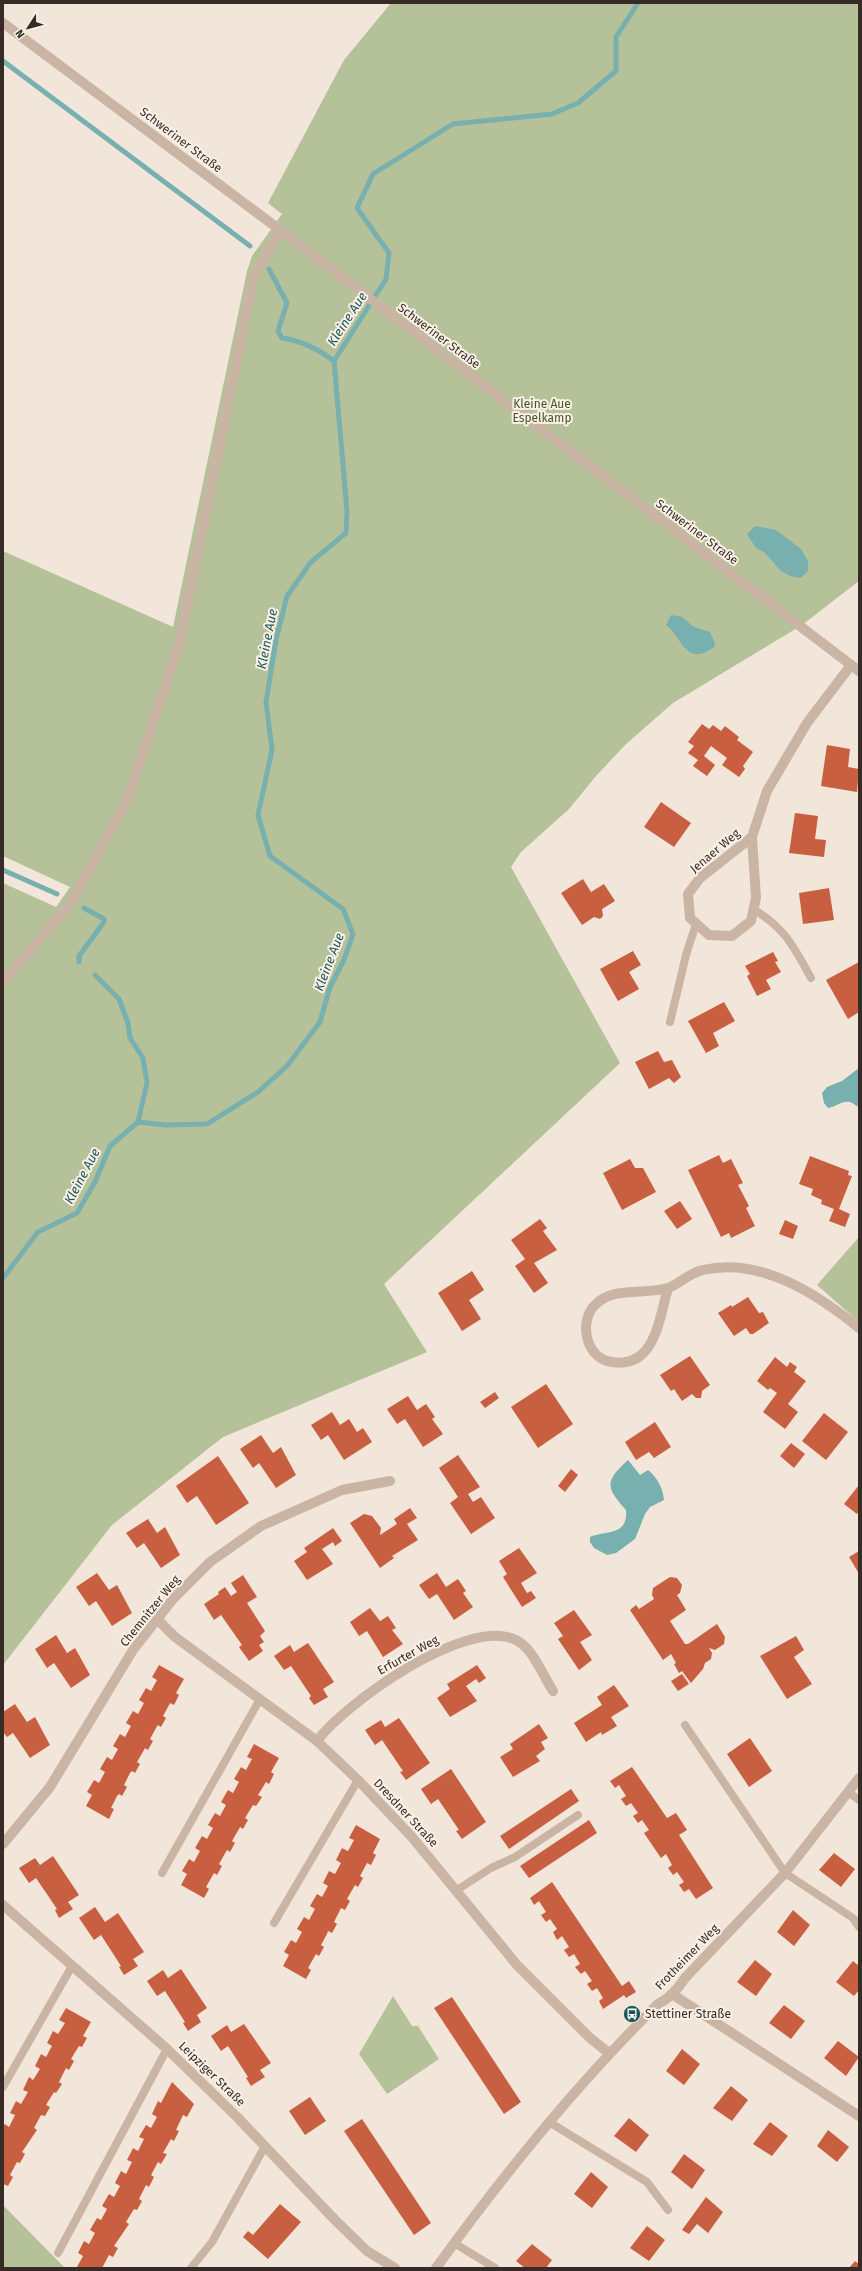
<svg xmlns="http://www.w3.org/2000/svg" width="862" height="2271" font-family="'Fira Sans',sans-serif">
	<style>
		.green { fill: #b5c199 }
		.water { fill: #78afaf }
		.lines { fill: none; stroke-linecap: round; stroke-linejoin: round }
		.stream { stroke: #78afaf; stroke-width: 5 }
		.building { fill: #c85f41 }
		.service { stroke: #cab5a5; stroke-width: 8 }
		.minor { stroke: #cab5a5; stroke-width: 10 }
		.tertiary { stroke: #cab5a5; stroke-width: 10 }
		.labels { text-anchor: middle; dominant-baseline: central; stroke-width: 4; stroke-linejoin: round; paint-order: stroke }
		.street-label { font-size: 12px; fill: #362b27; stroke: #faf0e6 }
		.park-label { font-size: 12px; fill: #46542a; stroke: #faf0e6 }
		.poi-label { font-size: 12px; fill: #362b27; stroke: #faf0e6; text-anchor: start }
		.water-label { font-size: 13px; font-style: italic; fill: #1c5658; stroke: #faf0e6 }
	</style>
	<rect width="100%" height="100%" fill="#f2e6da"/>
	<g class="green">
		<path d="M391,3H859V581L802,625L673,703L626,744L596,776L569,809L521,852L511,867L620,1063L384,1284L427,1352L223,1437L112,1525L3,1665V883L56,907L70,887L3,856V551L173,627L247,271L252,256L282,214L268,203L344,60Z"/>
		<path d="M859,1237V1322L817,1285Z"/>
		<path d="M393,1996L412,2026H418L439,2059L387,2094L359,2054Z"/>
		<path d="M3,2205L65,2268H3Z"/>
	</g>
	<g class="water">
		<path d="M755,526L776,530L801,549L808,561V571L801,578L790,576L781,571L764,552L756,548L747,534Z"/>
		<path d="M671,615L682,617L694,627L710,632L715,643L714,647C686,668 682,637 666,625Z"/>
		<path d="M859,1068V1107C856,1106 853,1103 850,1102C843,1100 835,1107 828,1108L824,1103L822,1093L827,1087L842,1081Z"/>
		<path d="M628,1460L640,1475L648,1470C657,1477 663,1488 664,1500L650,1507L645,1514L635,1539L616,1553L607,1555L594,1548L590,1542V1537C607,1530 628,1536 626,1510C606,1487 604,1482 628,1460Z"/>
	</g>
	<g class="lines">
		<g class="stream">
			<path d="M3,61L250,246"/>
			<path d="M269,269L287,303L278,331L282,338C303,341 317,349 334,361"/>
			<path d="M3,870L57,894"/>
			<path d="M79,962V956L104,922V919L84,908"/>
			<path d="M95,975L119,999L128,1023L130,1038L143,1058L147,1083L138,1122"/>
			<path d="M3,1278L38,1232L77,1213L95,1182L110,1146L138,1122L166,1125L207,1124L258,1092L287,1066L320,1022L330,987L344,960L353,934L343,909L270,856L258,815L272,750L266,702L276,640L287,596L311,562L346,533L347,511L334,361L386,279L389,253L357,208L373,174L453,124L552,114L578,103L616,71V37L638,3"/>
		</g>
	</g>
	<g class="building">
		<path d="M702,724L709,729L713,725L721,731L725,726L739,737L737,740L753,752L743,766L745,769L739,777L722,765L727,758L711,746L704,756L715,765L707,776L693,766L698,760L688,753L694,746L688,742Z"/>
		<path d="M827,745L850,749L848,767L859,769L857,792L821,786Z"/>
		<path d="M661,802L691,823L674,847L644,827Z"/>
		<path d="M795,813L818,816L815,839L826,840L824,857L789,853Z"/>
		<path d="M583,879L591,892L604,884L615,901L602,909L603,916L600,919L594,917L582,925L561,893Z"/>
		<path d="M829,888L834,920L803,924L799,893Z"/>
		<path d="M633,951L641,965L629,972L639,989L618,1001L600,969Z"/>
		<path d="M773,952L778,961L775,962L781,972L766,980L771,989L757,996L747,976L750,974L745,966Z"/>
		<path d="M859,962V1012L848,1019L826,980Z"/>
		<path d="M724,1002L735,1021L713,1033L719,1046L706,1053L688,1021Z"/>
		<path d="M658,1051L664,1062L672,1060L681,1077L674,1083L669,1078L649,1089L635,1062Z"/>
		<path d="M719,1155L723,1163L731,1159L743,1183L738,1185L749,1206L746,1208L755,1226L731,1238L729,1233L721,1237L688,1170Z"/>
		<path d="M810,1156L849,1171L848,1175L852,1176L839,1209L850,1214L845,1227L829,1221L834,1209L821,1204L822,1200L811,1195L813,1189L799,1184Z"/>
		<path d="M630,1159L635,1168H643L656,1192L622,1210L603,1173Z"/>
		<path d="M680,1201L692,1219L677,1229L664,1211Z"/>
		<path d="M540,1219L547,1228L543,1231L557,1250L534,1263L548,1283L534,1293L515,1266L525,1259L511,1240Z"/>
		<path d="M785,1220L798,1226L793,1239L779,1234Z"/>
		<path d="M472,1271L484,1290L469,1300L481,1319L462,1331L438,1293Z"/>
		<path d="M748,1297L759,1313L763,1312L769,1323L753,1334H750L746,1328L734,1336L718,1313L731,1305L732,1307Z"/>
		<path d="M690,1356L710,1385L702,1391L701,1398H696L692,1394L682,1401L674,1389L671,1391L660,1375Z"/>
		<path d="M775,1357L787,1367L790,1362L797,1367L794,1372L806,1381L788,1404L798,1412L785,1429L763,1412L777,1393L770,1388L768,1390L757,1381Z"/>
		<path d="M546,1384L573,1424L538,1448L511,1407Z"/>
		<path d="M495,1392L499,1398L485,1408L480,1402Z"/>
		<path d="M408,1396L417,1410L426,1404L435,1417L432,1419L443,1434L423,1447L405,1419L397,1424L387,1409Z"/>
		<path d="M332,1412L340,1425L349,1419L357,1432L363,1428L372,1442L344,1460L328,1435L321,1440L311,1425Z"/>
		<path d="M824,1413L848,1432L826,1460L802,1441Z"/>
		<path d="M655,1422L671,1447L654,1458L649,1452L636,1460L625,1442Z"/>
		<path d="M261,1435L273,1453L281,1447L296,1475L276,1488L259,1463L253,1468L240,1449Z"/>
		<path d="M791,1443L805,1454L794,1468L780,1456Z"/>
		<path d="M458,1455L480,1487L468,1494L473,1502L481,1497L495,1518L471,1534L450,1503L458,1497L439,1468Z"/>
		<path d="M218,1456L249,1503L216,1525L197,1496L187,1503L176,1486Z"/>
		<path d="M571,1469L578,1475L565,1492L558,1486Z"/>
		<path d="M859,1485V1511L857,1514L844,1504Z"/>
		<path d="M410,1508L417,1518L407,1524L418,1540L392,1556L394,1558L380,1568L350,1523L364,1514L372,1516L381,1528L380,1535L397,1524L394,1519Z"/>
		<path d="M148,1519L157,1533L165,1527L180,1555L161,1568L144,1543L137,1548L126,1533Z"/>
		<path d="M333,1528L342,1541L335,1546L333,1542L322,1549L333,1564L307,1580L294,1561L307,1552L304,1548Z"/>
		<path d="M519,1548L537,1573L521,1583L527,1593L531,1591L536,1598L522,1607L503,1577L507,1574L499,1561Z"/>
		<path d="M859,1551V1571L858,1572L849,1557Z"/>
		<path d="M97,1573L109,1590L117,1585L132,1613L112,1626L96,1601L89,1606L76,1587Z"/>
		<path d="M437,1573L446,1587L458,1579L466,1591L463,1593L473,1607L454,1620L437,1594L429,1599L419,1585Z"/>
		<path d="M243,1575L257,1597L247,1603L265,1631L260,1636L264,1642L259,1645L263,1651L249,1661L239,1647L242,1645L221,1615L214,1620L204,1604L219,1594L218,1592L225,1587L231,1596L237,1592L231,1583Z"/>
		<path d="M670,1577L677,1578L682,1585L680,1593L677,1595L686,1610L670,1621L685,1644H688L717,1624L725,1637L724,1644L715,1650L709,1648L712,1653L711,1659L705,1663L703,1669L691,1683L682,1671L679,1673L674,1664L676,1663L671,1654L663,1660L630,1610L636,1605L639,1609L654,1599L652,1595L653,1588Z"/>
		<path d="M370,1608L380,1621L388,1616L396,1628L392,1630L403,1644L383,1657L367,1631L359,1636L350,1622Z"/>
		<path d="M574,1610L592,1635L580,1642L592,1660L579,1670L558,1639L563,1636L554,1623Z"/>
		<path d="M56,1635L67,1653L75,1648L90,1675L71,1688L54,1663L47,1668L35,1649Z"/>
		<path d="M796,1636L804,1650L794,1657L812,1684L787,1699L760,1656Z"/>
		<path d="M308,1643L334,1682L323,1689L328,1697L314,1705L309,1698L311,1696L291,1666L284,1670L274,1656L290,1645L294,1652Z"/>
		<path d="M159,1665L184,1679L176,1693L179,1695L174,1705L170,1703L169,1705L163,1716L166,1718L161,1727L158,1725L156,1728L150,1739L153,1741L148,1750L145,1748L144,1750L137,1762L140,1764L135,1773L132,1771L130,1773L124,1785L127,1787L122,1796L119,1794L117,1796L111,1808L114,1809L109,1819L86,1806L92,1795L87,1792L94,1780L99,1783L105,1772L100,1769L107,1757L112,1760L118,1749L113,1746L120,1734L125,1737L131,1726L126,1723L133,1711L138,1714L144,1703L139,1700L146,1688L151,1691L157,1680L152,1677Z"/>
		<path d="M477,1665L486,1678L479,1683L476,1679L466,1686L477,1701L450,1717L437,1698L450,1689L447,1684Z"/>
		<path d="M682,1674L689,1684L678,1691L671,1681Z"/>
		<path d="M614,1685L629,1706L611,1717L617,1726L602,1735L601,1732L586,1742L574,1723L602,1705L597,1697Z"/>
		<path d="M15,1704L27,1722L35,1717L50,1745L30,1758L13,1733L7,1737L3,1732V1712Z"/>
		<path d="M399,1718L430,1763L406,1780L400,1772L403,1771L382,1740L375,1745L365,1730L381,1720L385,1727Z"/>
		<path d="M539,1724L548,1738L541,1742L545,1749L536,1756L540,1761L513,1777L500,1757L513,1749L510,1744Z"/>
		<path d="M750,1738L772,1771L749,1787L727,1754Z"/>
		<path d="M254,1744L279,1758L271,1772L274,1774L269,1784L266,1782L258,1795L262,1797L256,1806L253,1805L245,1818L248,1820L243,1829L240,1827L239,1829L232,1841L235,1843L230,1852L227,1850L219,1864L222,1866L217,1875L214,1873L206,1887L209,1889L204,1898L181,1885L187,1874L182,1871L189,1859L194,1862L200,1851L195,1848L202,1836L207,1839L213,1828L208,1825L215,1813L220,1816L226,1805L221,1802L228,1790L233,1793L239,1782L234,1779L241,1767L246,1770L252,1759L247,1757Z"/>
		<path d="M632,1767L667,1818L676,1813L687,1830L679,1835L713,1888L696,1899L689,1889L684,1892L679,1885L684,1882L677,1872L673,1875L668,1868L672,1865L666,1854L661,1858L644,1833L649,1830L642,1820L638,1823L633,1816L638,1813L631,1803L626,1806L621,1799L626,1796L619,1785L615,1788L610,1781Z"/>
		<path d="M451,1769L486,1822L462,1839L456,1831L459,1830L438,1799L431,1804L421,1789Z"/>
		<path d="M571,1789L579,1801L509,1849L500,1836Z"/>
		<path d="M589,1820L597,1833L529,1878L520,1866Z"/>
		<path d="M356,1825L380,1839L373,1853L376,1855L371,1865L367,1863L360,1876L363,1878L358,1887L355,1885L347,1899L350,1901L345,1910L341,1908L334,1922L337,1924L332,1933L328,1931L327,1934L321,1945L324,1947L319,1956L316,1954L308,1968L311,1970L306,1979L283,1966L289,1955L284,1952L291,1940L296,1943L302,1932L297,1929L304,1917L309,1920L315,1909L310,1906L317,1894L322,1897L328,1886L323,1883L329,1871L335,1874L341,1863L336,1860L342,1848L348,1851L354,1840L349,1838Z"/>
		<path d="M834,1853L855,1869L841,1887L819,1870Z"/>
		<path d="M53,1856L79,1895L68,1902L73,1909L59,1918L55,1910L57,1909L36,1878L29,1883L19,1868L35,1858L40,1865Z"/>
		<path d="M552,1882L622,1986L629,1981L636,1992L626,1998L624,1995L603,2009L599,2001L603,1998L597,1988L592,1991L587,1984L592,1981L585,1971L581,1974L575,1967L580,1964L574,1954L569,1957L564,1950L569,1947L562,1936L557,1940L553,1932L557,1929L550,1919L546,1922L541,1915L546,1912L539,1901L534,1905L530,1898Z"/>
		<path d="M95,1907L105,1922L118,1913L144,1952L133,1959L138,1966L124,1975L119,1967L121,1966L101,1935L94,1940L79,1918Z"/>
		<path d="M793,1910L810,1925L794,1946L777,1932Z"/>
		<path d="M755,1960L772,1974L756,1996L737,1982Z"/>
		<path d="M853,1961L859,1966V1990L854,1996L836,1982Z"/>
		<path d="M181,1969L207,2008L197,2015L201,2022L188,2031L183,2023L185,2022L165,1991L157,1996L147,1981L163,1970L168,1978Z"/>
		<path d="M452,1997L521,2102L504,2114L434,2008Z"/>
		<path d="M784,2005L805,2021L791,2039L769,2023Z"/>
		<path d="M66,2008L91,2022L83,2036L87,2038L82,2047L79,2046L71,2059L74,2061L69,2070L66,2068L59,2082L62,2084L56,2093L54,2092L46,2105L50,2107L45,2116L41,2115L34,2128L37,2130L22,2152L25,2154L20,2163L17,2162L10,2175L13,2177L8,2186L3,2184V2127L5,2124L9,2127L15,2115L10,2113L16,2101L21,2104L28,2092L23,2090L29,2077L33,2080L40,2069L35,2066L41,2054L46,2057L52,2046L47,2043L53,2031L58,2034L65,2023L59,2020Z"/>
		<path d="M244,2024L271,2063L260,2070L265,2077L251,2086L246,2078L248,2077L228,2046L221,2051L211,2036L227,2025L231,2032Z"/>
		<path d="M838,2041L859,2057L846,2076L824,2058Z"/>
		<path d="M682,2049L700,2064L684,2085L666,2071Z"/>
		<path d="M172,2082L194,2104L187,2117L183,2115L176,2130L179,2131L174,2141L171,2139L163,2153L167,2154L161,2164L158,2162L151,2175L154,2177L149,2187L146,2185L139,2199L142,2201L137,2210L134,2209L126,2222L129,2224L114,2246L118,2248L113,2257L109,2255L102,2268H79L77,2267L83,2256L78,2253L84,2241L89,2244L95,2233L90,2230L97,2218L101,2220L107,2209L102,2206L109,2194L114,2197L120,2186L115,2183L121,2171L126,2174L132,2162L127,2160L133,2148L138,2151L144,2139L139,2137L146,2125L151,2128L157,2117L152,2114L158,2101L161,2103Z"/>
		<path d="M731,2086L748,2100L732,2121L713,2108Z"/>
		<path d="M310,2097L326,2121L305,2135L289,2111Z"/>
		<path d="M629,2118L649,2135L636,2152L614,2136Z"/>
		<path d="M362,2119L431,2223L414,2235L344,2131Z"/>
		<path d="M770,2122L788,2136L772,2156L753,2144Z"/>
		<path d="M828,2130L849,2147L837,2162L817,2146Z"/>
		<path d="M684,2154L705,2170L692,2189L671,2172Z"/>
		<path d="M591,2172L608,2187L592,2208L574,2194Z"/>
		<path d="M706,2197L723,2212L708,2233L697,2224L689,2234L682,2230Z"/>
		<path d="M280,2204L301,2222L268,2259L243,2237L248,2231L253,2235Z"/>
		<path d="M647,2226L665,2240L649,2261L630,2248Z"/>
		<path d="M532,2244L552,2260L546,2268H525L516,2261Z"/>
		<path d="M855,2261L859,2264V2268H849Z"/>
	</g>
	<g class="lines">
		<g class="service">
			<path d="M753,909C786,929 793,946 811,978"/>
			<path d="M670,1022L686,955L696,924"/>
			<path d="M685,1725L785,1873L853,1918L859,1927"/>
			<path d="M848,1792L859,1800"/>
			<path d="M162,1873L260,1699"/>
			<path d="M457,1890L491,1868L515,1857L578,1815"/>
			<path d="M274,1923L358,1780"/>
			<path d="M3,2087L72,1966"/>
			<path d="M549,2122L647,2182L668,2210"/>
			<path d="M454,2243L495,2268"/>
			<path d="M58,2253L167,2049"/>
			<path d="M191,2268L212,2242L265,2146"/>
		</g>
		<g class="minor">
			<path d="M752,837L756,898L751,921L732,936L709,935L690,918L688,894L700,878L752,837L767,791L807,723L851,665"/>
			<path d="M3,982L70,904L127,801L179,644L254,275L280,230"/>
			<path d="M668,1288C659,1319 655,1369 612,1362C586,1359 578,1322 595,1305C613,1286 645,1295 668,1288C680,1284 690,1272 703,1270C760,1257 816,1293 859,1328"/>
			<path d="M158,1620L175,1637L317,1741L358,1780L412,1837L517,1965L590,2038L609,2053"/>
			<path d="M317,1741C345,1703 467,1616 516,1640C533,1648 543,1676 553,1691"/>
			<path d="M3,1844L50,1787L133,1650L173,1599L210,1562L261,1526L342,1490L390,1481"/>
			<path d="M3,1905L167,2049L237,2117L335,2220L367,2251L395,2268"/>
			<path d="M672,1994L859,2116"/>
			<path d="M436,2268C503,2175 576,2085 658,2004C670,1998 678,1989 685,1978L785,1873L859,1778"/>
		</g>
		<path class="tertiary" d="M3,23L280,230L859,671"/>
	</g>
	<defs>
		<symbol id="bus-disc" viewBox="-11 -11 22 22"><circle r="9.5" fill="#1c5658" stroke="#faf0e6"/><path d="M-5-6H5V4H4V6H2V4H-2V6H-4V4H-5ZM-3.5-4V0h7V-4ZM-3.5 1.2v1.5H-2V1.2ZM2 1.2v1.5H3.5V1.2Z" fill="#fff"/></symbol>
	</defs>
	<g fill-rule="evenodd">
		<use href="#bus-disc" x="622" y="2004" width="20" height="20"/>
	</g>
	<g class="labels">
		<g class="street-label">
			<text transform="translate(181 140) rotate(37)">Schweriner Straße</text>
			<text transform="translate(439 336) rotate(37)">Schweriner Straße</text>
			<text transform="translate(697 532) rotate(37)">Schweriner Straße</text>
			<text transform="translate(715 851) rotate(-40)">Jenaer Weg</text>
			<text transform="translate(150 1611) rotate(-51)">Chemnitzer Weg</text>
			<text transform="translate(408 1655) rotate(-29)">Erfurter Weg</text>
			<text transform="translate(406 1813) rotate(47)">Dresdner Straße</text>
			<text transform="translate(687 1957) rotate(-46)">Frotheimer Weg</text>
			<text transform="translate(212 2074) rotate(44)">Leipziger Straße</text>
		</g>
		<g class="park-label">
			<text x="542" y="404">Kleine Aue<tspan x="542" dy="14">Espelkamp</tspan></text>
		</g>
		<g class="poi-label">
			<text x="645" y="2014">Stettiner Straße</text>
		</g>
		<g class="water-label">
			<text transform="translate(347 319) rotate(-57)">Kleine Aue</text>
			<text transform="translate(267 639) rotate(-79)">Kleine Aue</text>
			<text transform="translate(329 962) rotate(-69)">Kleine Aue</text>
			<text transform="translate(82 1176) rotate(-62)">Kleine Aue</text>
		</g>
	</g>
	<rect width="862" height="2271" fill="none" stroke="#362b27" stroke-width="8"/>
	<g transform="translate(28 28) rotate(234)" stroke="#faf0e6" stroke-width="3" paint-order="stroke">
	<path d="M0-3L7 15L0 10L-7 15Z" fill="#362b27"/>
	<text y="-6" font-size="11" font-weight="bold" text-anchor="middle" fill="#362b27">N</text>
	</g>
</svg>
